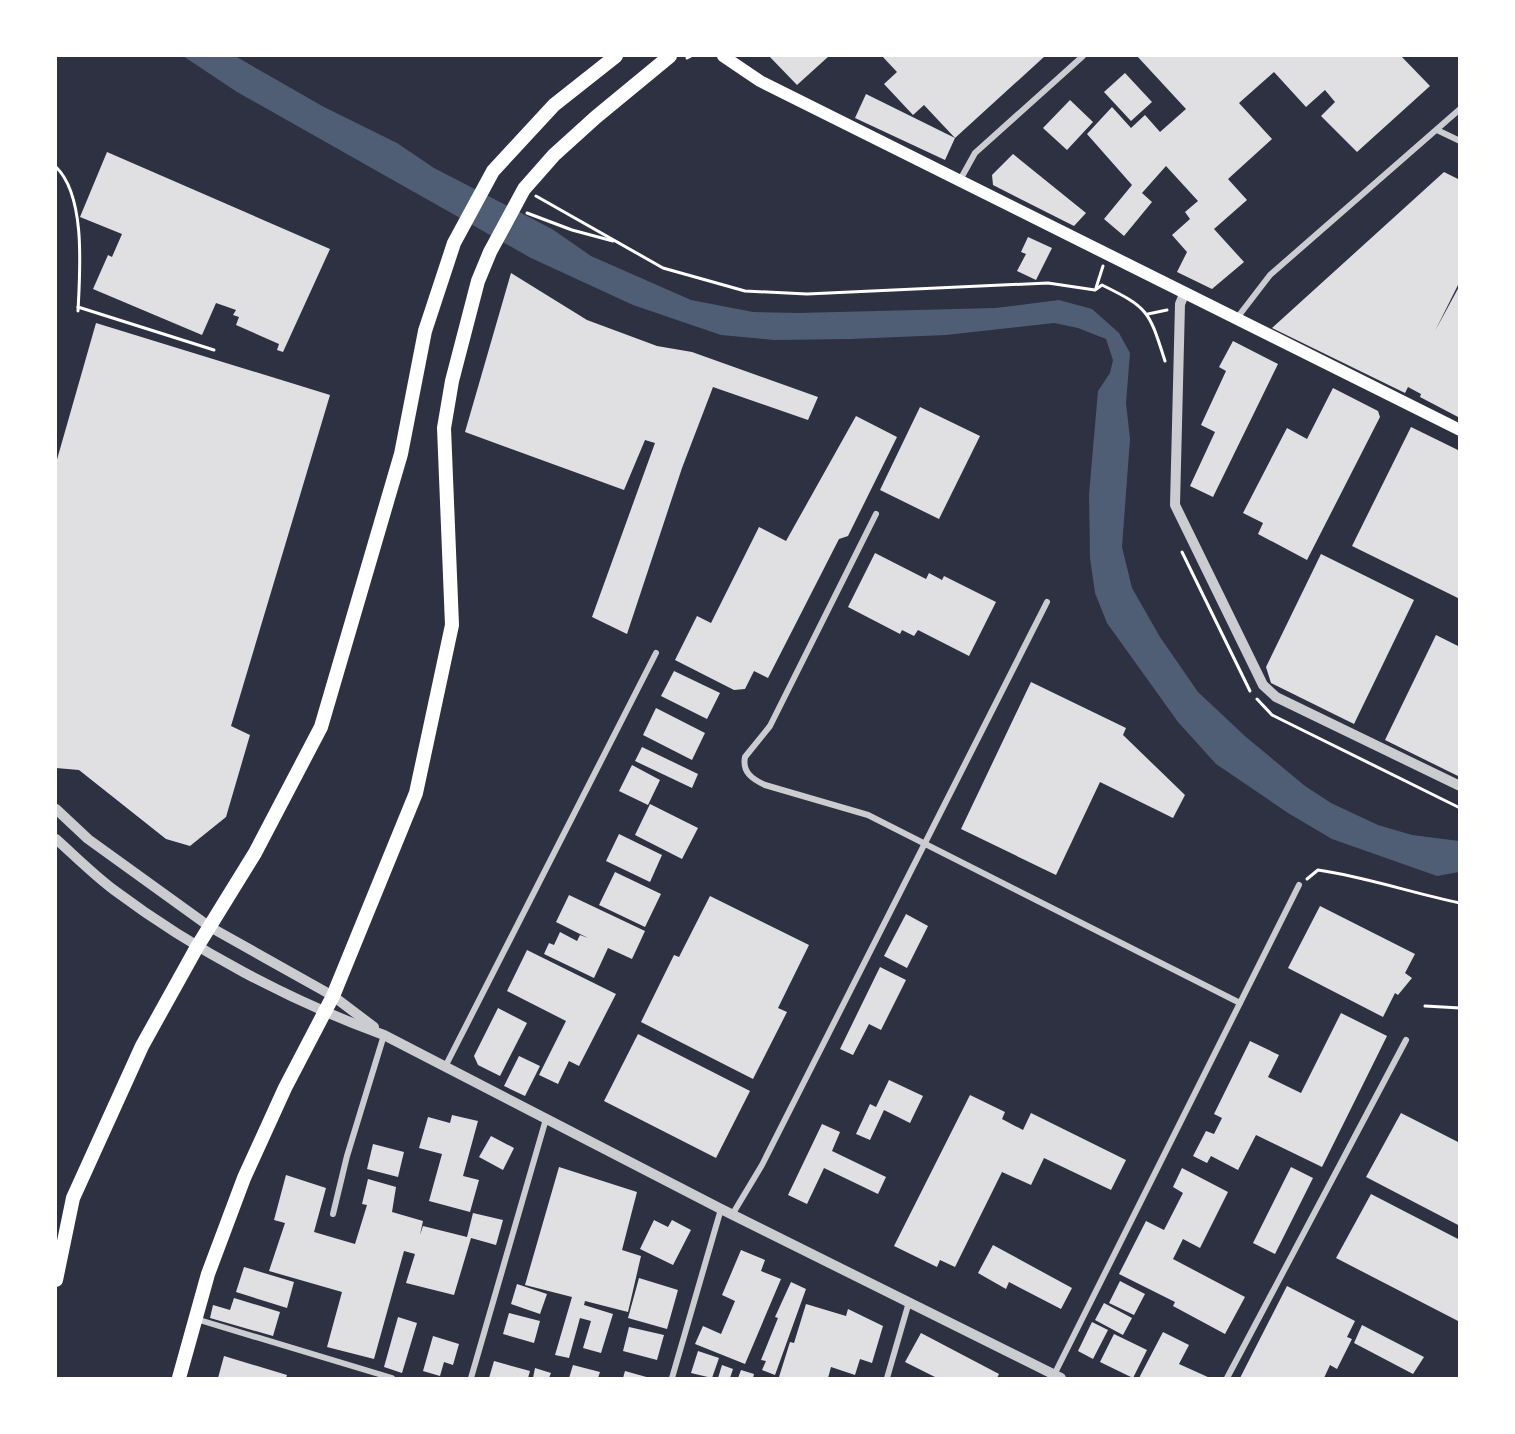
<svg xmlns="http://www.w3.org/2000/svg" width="1515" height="1434" font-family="'PT Sans',sans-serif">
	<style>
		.water { fill: #4f5d75 }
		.building { fill: #e0e0e3 }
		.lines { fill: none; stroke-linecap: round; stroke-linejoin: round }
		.path { stroke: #fff; stroke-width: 3 }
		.minor { stroke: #caccd0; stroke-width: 6 }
		.tertiary { stroke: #caccd0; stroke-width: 10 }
		.secondary { stroke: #fff; stroke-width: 12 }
		.trunk { stroke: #fff; stroke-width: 14 }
	</style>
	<rect width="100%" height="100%" fill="#2d3142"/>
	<path class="water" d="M183,56H235L324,107L397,143L434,168L552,229L591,256L691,300L753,312L798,313L995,308L1059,300L1092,309L1119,333L1130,353L1126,403L1130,439L1122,547L1132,588L1160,637L1198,692L1246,737L1305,786L1331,803L1378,825L1412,835L1459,841V872L1437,876L1332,839L1288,813L1216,764L1178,722L1107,623L1095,593L1090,558L1089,494L1098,391L1110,373L1113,360L1106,339L1078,328L1054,323L946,335L851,339L774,340L721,335L633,305L531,258L237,92Z"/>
	<g class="building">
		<path d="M769,56H829L797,85Z"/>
		<path d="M882,56H1045L955,138L924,105L913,115L884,84L897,72Z"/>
		<path d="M1137,56H1401L1430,86L1357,152L1321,116L1335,102L1325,90L1306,107L1274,72L1239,103L1272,139L1228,179L1247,200L1214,229L1244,262L1212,289L1177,272L1187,252L1172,235L1190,219L1185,212L1198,201L1166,166L1142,193L1152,202L1124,236L1104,219L1132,185L1087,134L1112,107L1131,128L1145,115L1160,132L1186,109Z"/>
		<path d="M1125,73L1152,102L1131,121L1104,92Z"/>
		<path d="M866,94L955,138L945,160L855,118Z"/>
		<path d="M1070,100L1093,122L1067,150L1043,128Z"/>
		<path d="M107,152L330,249L283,352L277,350L279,344L236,325L239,317L233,315L236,310L216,303L202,335L93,289L108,255L112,257L122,234L80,217Z"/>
		<path d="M1013,154L1086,213L1074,226L993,185L992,175Z"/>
		<path d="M1444,172L1460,180V281L1435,331L1460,285V418L1420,397L1421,394L1408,387L1405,393L1272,328Z"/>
		<path d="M1028,237L1052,248L1036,280L1017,271L1026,254L1021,252Z"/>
		<path d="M511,273L587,320L657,346L692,352L818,397L808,420L713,387L682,468L627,634L592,617L655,443L645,440L624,490L465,432Z"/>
		<path d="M96,323L330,395L231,726L250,735L226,817L190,846L166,839L79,770L56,768V463Z"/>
		<path d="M1233,341L1278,364L1213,497L1190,486L1215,432L1201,425L1226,371L1219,367Z"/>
		<path d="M1333,388L1378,411L1380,417L1307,560L1258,534L1263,523L1243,513L1287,428L1307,439Z"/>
		<path d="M920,407L980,436L939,519L880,490Z"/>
		<path d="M856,416L897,437L848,536L839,539L768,678L754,671L745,689L734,690L675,660L697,616L711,623L759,527L786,541Z"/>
		<path d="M1411,427L1460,451V599L1352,546Z"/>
		<path d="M875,553L926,579L929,573L942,580L944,576L996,602L969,656L918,630L914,636L902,630L900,634L848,607Z"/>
		<path d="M1321,554L1414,600L1354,724L1271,683L1266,667Z"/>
		<path d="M1436,635L1460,647V777L1385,740Z"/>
		<path d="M674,671L720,693L707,719L661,696Z"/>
		<path d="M1031,682L1126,728L1123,735L1185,795L1173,818L1100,782L1056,875L961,829Z"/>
		<path d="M656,708L705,733L692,760L643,735Z"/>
		<path d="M642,747L698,774L692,788L635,761Z"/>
		<path d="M632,765L660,780L648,805L619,791Z"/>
		<path d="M650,804L698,828L682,859L635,835Z"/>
		<path d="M619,834L662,855L650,882L606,861Z"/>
		<path d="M615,872L661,894L645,927L599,905Z"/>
		<path d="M569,895L645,931L632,959L608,948L594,978L544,954L549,943L554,945L560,932L577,941L580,935L588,938L556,922Z"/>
		<path d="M710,896L809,945L778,1008L787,1012L753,1079L641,1022L674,955L679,957Z"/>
		<path d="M1320,906L1415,954L1405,973L1412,978L1398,995L1395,993L1383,1017L1288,968Z"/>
		<path d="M906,914L928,926L907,968L884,956Z"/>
		<path d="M527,950L616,994L579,1066L569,1061L558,1084L539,1075L566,1021L507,991Z"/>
		<path d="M880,967L906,980L881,1030L869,1024L853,1055L840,1049Z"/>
		<path d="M498,1008L527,1023L500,1076L478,1065L474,1056Z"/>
		<path d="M1341,1013L1387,1036L1322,1167L1256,1135L1238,1170L1211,1156L1207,1163L1193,1156L1206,1131L1214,1134L1222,1118L1214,1114L1250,1041L1279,1055L1268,1077L1301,1093Z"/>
		<path d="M638,1034L750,1091L716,1158L604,1101Z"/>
		<path d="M519,1056L540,1066L525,1096L504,1086Z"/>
		<path d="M889,1080L923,1096L910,1123L884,1110L870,1140L856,1134L870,1104L876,1107Z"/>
		<path d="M970,1095L1005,1112L1002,1119L1023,1130L1031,1113L1126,1160L1111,1190L1044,1158L1031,1185L1002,1172L955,1267L940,1260L937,1267L894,1246Z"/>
		<path d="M1401,1113L1460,1143V1226L1366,1177Z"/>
		<path d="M452,1115L478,1121L463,1176L479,1180L470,1212L429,1201L442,1154L419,1148L428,1117L450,1123Z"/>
		<path d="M822,1124L840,1132L832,1151L886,1177L878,1194L824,1168L807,1204L788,1195Z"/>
		<path d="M491,1136L514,1148L503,1170L479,1157Z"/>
		<path d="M373,1144L404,1152L398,1177L367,1169Z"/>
		<path d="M559,1167L637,1192L622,1250L641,1256L628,1312L585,1301L584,1305L613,1314L601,1353L583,1348L591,1321L580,1318L569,1358L555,1355L572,1297L525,1285Z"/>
		<path d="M1291,1167L1313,1178L1275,1254L1253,1243Z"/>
		<path d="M1182,1168L1228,1192L1200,1248L1183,1239L1173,1259L1245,1297L1225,1334L1173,1306L1175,1302L1119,1274L1146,1221L1164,1230L1183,1193L1173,1187Z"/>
		<path d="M286,1175L326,1188L314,1232L355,1244L367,1205L362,1204L368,1179L396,1187L392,1212L423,1221L420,1235L423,1226L467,1237L473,1213L503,1220L496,1245L471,1238L454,1295L406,1283L415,1254L404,1251L374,1359L327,1347L342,1292L269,1271L285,1223L274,1220Z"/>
		<path d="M1371,1194L1460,1240V1322L1336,1258Z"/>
		<path d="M654,1220L668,1227L672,1220L691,1230L673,1265L640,1249Z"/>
		<path d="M993,1245L1072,1288L1061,1309L1009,1282L1006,1289L978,1273Z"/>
		<path d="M741,1250L765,1260L761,1271L781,1279L745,1364L695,1344L703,1326L721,1334L735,1301L722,1295Z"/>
		<path d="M244,1267L294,1282L287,1308L236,1292Z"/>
		<path d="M639,1278L678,1290L667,1329L628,1318Z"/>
		<path d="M1120,1281L1145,1294L1134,1315L1109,1303Z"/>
		<path d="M791,1282L806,1289L775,1375L762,1370L766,1361L761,1360L778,1318L775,1317Z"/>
		<path d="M517,1284L547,1294L540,1314L511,1304Z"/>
		<path d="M1287,1286L1355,1321L1347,1337L1352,1339L1337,1369L1330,1365L1324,1378H1240Z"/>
		<path d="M234,1298L280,1312L273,1336L210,1318L213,1305L230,1310Z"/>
		<path d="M1104,1303L1132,1318L1123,1335L1095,1320Z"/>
		<path d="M806,1304L846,1316L848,1309L883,1326L872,1363L860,1359L855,1375L831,1367L828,1378L779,1377L790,1342L794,1343Z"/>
		<path d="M509,1313L540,1321L534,1343L503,1334Z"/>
		<path d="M398,1317L417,1323L402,1373L384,1367Z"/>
		<path d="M1092,1322L1108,1330L1093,1359L1078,1351Z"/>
		<path d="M1362,1325L1424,1357L1413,1374L1354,1343Z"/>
		<path d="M629,1327L664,1335L657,1360L623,1351Z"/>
		<path d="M1163,1332L1189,1345L1179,1364L1210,1378H1139Z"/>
		<path d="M921,1333L999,1374L997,1378H937L905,1362Z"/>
		<path d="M1114,1334L1147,1350L1133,1378L1100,1362Z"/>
		<path d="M433,1336L459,1344L453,1365L444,1362L440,1376L423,1371Z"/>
		<path d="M698,1351L719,1358L712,1378L691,1373Z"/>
		<path d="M224,1356L287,1375L286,1378H218Z"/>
		<path d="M494,1361L530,1371L528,1378H489Z"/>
		<path d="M573,1365L600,1372L598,1378H569Z"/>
		<path d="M722,1365L733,1369L730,1378H718Z"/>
		<path d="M535,1368L551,1373L549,1378H533Z"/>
		<path d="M741,1370L754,1374L753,1378H738Z"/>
		<path d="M625,1371L650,1378H623Z"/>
	</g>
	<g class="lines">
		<g class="path">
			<path d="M687,58L691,56"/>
			<path d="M56,167C86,196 80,271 78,311"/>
			<path d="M536,196L663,268L745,291L807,294L1048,283L1095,290L1102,285C1149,308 1149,311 1165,361"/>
			<path d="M527,213L572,230L613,241"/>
			<path d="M1096,288L1103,266"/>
			<path d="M78,307L214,350"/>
			<path d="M1148,314L1167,310"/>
			<path d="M1182,552L1250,691"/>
			<path d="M1257,699L1272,715L1460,808"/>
			<path d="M1307,879L1318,870C1366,877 1412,893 1460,903"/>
			<path d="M1425,1006L1460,1008"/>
		</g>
		<g class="minor">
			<path d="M1437,130L1460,141"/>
			<path d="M960,180L975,153L1083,56"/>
			<path d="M1237,318L1270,275L1460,109"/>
			<path d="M876,514L770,726L745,757C742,772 752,779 765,785L868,815L1240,1003"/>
			<path d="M445,1067L656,653"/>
			<path d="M333,1214L347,1156L384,1035"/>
			<path d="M732,1215L762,1165L1047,602"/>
			<path d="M196,1319L392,1378"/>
			<path d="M1054,1375L1299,885"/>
			<path d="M471,1378L546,1119"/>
			<path d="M672,1378L721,1209"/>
			<path d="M887,1378L909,1302"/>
			<path d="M1227,1378L1406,1040"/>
		</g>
		<g class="tertiary">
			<path d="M1185,292L1180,304L1175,505L1263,685L1276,697L1460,786"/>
			<path d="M56,809L88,839L210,927L333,996L374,1027"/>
			<path d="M56,839C75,856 94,875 114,890C194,950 290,1001 384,1035L721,1209L1061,1378"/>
		</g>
		<path class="secondary" d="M723,56L760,81L1460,430"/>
		<g class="trunk">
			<path d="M56,1280L73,1198L142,1046L197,947L255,853L321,727L401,454L425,331L454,243L493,171L554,105L616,56"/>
			<path d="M179,1378L208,1274L244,1178L285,1088L333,996L416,793L452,625L444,428L452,381L478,281L490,252L524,189L554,155L596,117L670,56"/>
		</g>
	</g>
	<rect width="1515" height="1434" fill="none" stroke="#ffffff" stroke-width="114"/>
</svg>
